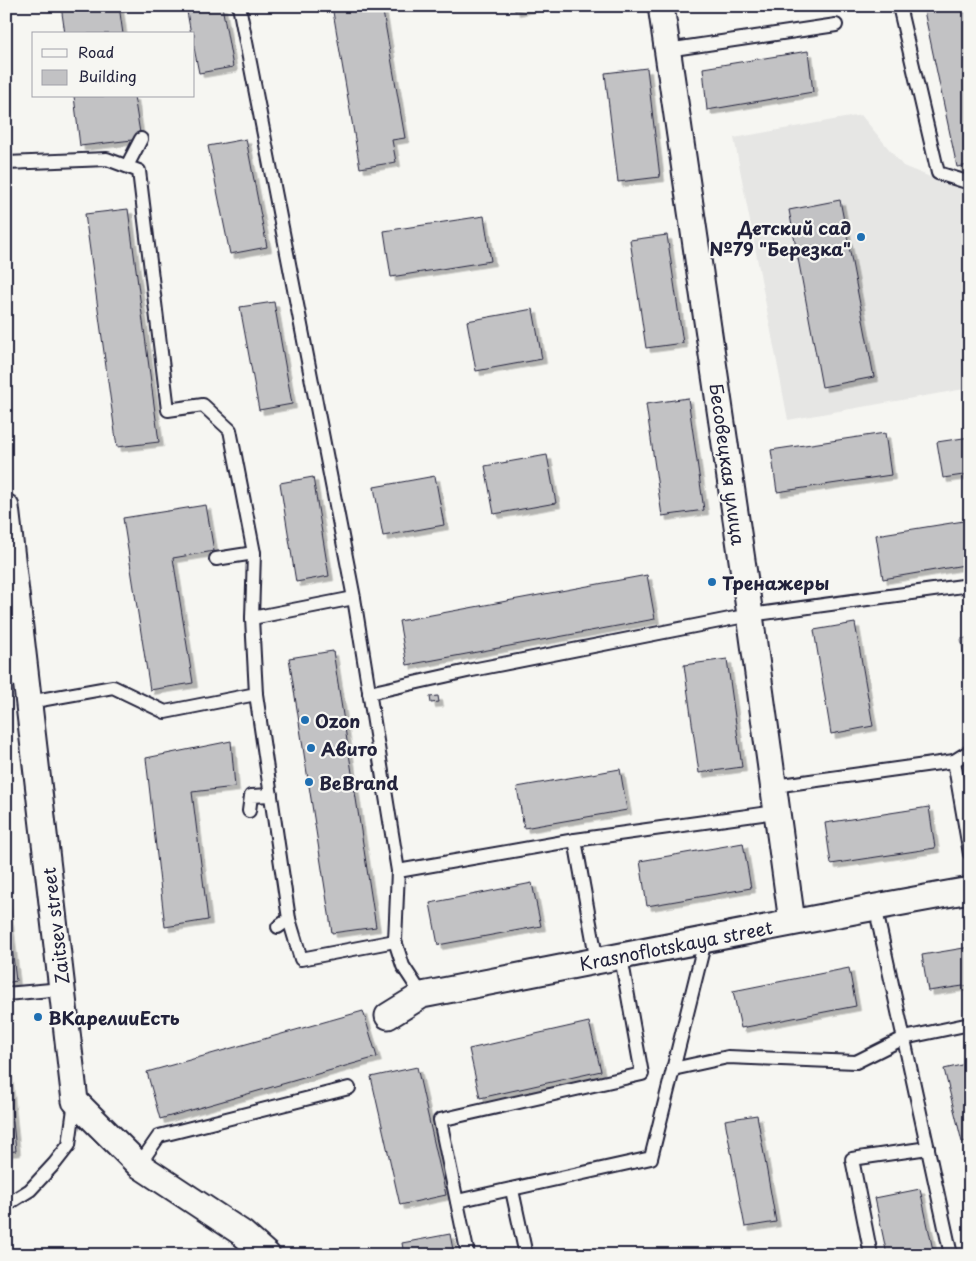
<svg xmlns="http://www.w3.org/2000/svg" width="976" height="1261" font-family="'Playpen Sans',sans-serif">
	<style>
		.built { fill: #e6e6e4 }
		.green { fill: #d7d7d7; stroke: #7c7c89 }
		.building { fill: #c2c2c4; stroke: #22223b; filter: url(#shadow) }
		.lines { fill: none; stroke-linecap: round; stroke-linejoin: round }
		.lane-casing { stroke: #22223b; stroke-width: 16 }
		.street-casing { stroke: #22223b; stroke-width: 29 }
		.lane { stroke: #f6f6f2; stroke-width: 12 }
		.street { stroke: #f6f6f2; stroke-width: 25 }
		.poi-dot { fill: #1f6fb2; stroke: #f6f6f2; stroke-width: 2 }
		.labels { text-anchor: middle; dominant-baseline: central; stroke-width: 4.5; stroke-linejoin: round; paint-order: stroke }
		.poi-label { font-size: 18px; font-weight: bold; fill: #22223b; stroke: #f6f6f2; text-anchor: start }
		.street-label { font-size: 18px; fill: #22223b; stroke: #f6f6f2 }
	</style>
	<defs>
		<filter id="shadow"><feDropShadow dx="4.5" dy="4.5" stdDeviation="0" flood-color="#0004"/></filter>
	</defs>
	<rect width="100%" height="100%" fill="#f6f6f2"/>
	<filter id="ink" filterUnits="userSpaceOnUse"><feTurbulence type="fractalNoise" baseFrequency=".02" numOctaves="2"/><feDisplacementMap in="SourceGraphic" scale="10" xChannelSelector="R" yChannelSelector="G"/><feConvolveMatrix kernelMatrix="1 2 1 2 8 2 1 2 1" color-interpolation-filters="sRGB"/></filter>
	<g filter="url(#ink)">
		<path class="built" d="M861,115L903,166L970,193V388L788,420L734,138Z"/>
		<path class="green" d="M970,637V699L961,639Z"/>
		<g class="building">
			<path d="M61,6H119L123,34H65Z"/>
			<path d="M186,6H222L233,67L199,73L194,48V34H191Z"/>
			<path d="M332,6H382L405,138L392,140L396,162L360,168Z"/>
			<path d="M514,6H538L515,11Z"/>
			<path d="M923,6H966L970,24V165L957,167Z"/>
			<path d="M808,51L813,92L707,110L703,68Z"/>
			<path d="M647,68L660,177L618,182L605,73Z"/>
			<path d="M74,96H134L141,139L80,146Z"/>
			<path d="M246,139L267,247L230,254L208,146Z"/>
			<path d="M840,200L874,377L822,387L789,210Z"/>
			<path d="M128,209L159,442L117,447L85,214Z"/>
			<path d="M484,216L491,261L391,277L384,231Z"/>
			<path d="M667,235L683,343L646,348L630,240Z"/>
			<path d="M274,302L292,404L259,410L240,307Z"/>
			<path d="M533,309L542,359L476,371L467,321Z"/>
			<path d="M688,398L704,510L662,516L646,404Z"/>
			<path d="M885,433L891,475L777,492L771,450Z"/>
			<path d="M970,437V474L943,478L937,442Z"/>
			<path d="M547,455L556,503L494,514L485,466Z"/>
			<path d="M435,476L444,525L383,536L374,487Z"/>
			<path d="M313,477L329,576L296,582L280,483Z"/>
			<path d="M206,505L214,551L173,558L193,683L150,690L123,518Z"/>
			<path d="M970,520V564L883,579L876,535Z"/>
			<path d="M647,575L655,619L407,665L399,621Z"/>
			<path d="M855,623L873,726L831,734L814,630Z"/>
			<path d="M333,651L376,927L332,933L289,658Z"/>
			<path d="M727,659L742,767L699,773L684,665Z"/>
			<path d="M438,696L439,702L431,703L430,697Z"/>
			<path d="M231,741L235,787L192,792L208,920L165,927L146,758Z"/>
			<path d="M620,769L627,810L524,828L517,787Z"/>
			<path d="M929,807L935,848L831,864L825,823Z"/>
			<path d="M743,843L751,888L647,906L640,861Z"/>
			<path d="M532,883L541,926L438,945L430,903Z"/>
			<path d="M6,897L16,981L6,983Z"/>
			<path d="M970,947V985L928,991L922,955Z"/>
			<path d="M849,968L856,1006L741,1028L733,991Z"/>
			<path d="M363,1011L377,1057L160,1119L147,1072Z"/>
			<path d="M589,1022L601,1071L480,1098L469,1049Z"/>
			<path d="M970,1063V1140L962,1142L944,1069Z"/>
			<path d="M417,1067L446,1195L400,1205L371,1077Z"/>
			<path d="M6,1073H8L16,1151L6,1152Z"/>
			<path d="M757,1115L776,1222L745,1227L725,1120Z"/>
			<path d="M920,1189L934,1255H887L875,1198Z"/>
			<path d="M450,1234L454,1255H404L402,1243Z"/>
		</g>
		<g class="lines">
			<defs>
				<g id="lane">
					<path d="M239,6L354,598L398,871L395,941L403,966L422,995"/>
					<path d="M899,6L938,173L970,183"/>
					<path d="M667,50L836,25"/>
					<path d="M6,163L107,159L139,171L168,410L203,405L230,430L254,553L252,618L256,694L165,712L113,687L29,702"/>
					<path d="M127,166L141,139"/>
					<path d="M216,559L254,553"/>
					<path d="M252,618L354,598"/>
					<path d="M6,680L26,678"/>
					<path d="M369,693L472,670L750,615L970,585"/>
					<path d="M256,694L289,919L301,959L395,941"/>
					<path d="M954,761L970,854"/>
					<path d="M774,786L954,761L970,751"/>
					<path d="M249,811L251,796L271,795"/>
					<path d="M575,840L597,962"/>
					<path d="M398,871L575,840L776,812"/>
					<path d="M875,906L951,1255"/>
					<path d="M278,927L289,919"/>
					<path d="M6,994L62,989"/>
					<path d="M673,1069L728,1057L856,1062L904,1038L970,1024"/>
					<path d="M139,1165L159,1136L349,1088"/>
					<path d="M512,1190L526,1255"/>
					<path d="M457,1201L651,1158L705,941"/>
					<path d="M6,1205L30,1190L55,1163L69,1145L75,1101"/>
					<path d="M468,1255L440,1120L642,1074L621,957"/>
					<path d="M871,1255L852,1159L928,1148"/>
				</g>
				<g id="street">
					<path d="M661,6L750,615L792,922"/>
					<path d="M6,507L75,1101L139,1165L242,1233L267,1255"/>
					<path d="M388,1016L422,995C605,960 787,922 970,890"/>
				</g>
			</defs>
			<use href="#lane" class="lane-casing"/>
			<use href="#street" class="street-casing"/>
			<use href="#lane" class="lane"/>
			<use href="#street" class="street"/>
		</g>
	</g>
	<g class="poi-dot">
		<circle cx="861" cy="237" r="5"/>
		<circle cx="712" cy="582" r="5"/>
		<circle cx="305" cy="720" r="5"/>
		<circle cx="311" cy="748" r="5"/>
		<circle cx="309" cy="782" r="5"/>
		<circle cx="38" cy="1017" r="5"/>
	</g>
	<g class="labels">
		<g class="poi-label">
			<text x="851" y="227" text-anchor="end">Детский сад<tspan x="851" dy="21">№79 "Березка"</tspan></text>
			<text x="722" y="582">Тренажеры</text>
			<text x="315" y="720">Ozon</text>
			<text x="321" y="748">Авито</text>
			<text x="319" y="782">BeBrand</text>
			<text x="48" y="1017">ВКарелииЕсть</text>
		</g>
		<g class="street-label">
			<text transform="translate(728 464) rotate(82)">Бесовецкая улица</text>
			<text transform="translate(55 926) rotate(-97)">Zaitsev street</text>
			<text transform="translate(676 945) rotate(-11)">Krasnoflotskaya street</text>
		</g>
	</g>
	<rect width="976" height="1261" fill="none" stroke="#f6f6f2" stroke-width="25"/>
	<rect x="12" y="12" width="951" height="1236" fill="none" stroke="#22223b" stroke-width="2" filter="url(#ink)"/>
	<rect x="32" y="32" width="162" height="65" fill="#f6f6f2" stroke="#a1a1a9"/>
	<rect x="42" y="49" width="25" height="8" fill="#f6f6f2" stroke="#a1a1a9"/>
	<text x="78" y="58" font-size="15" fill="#22223b">Road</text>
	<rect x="42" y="70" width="25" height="15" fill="#c2c2c4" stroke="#a1a1a9"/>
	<text x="78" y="82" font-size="15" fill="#22223b">Building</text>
</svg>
